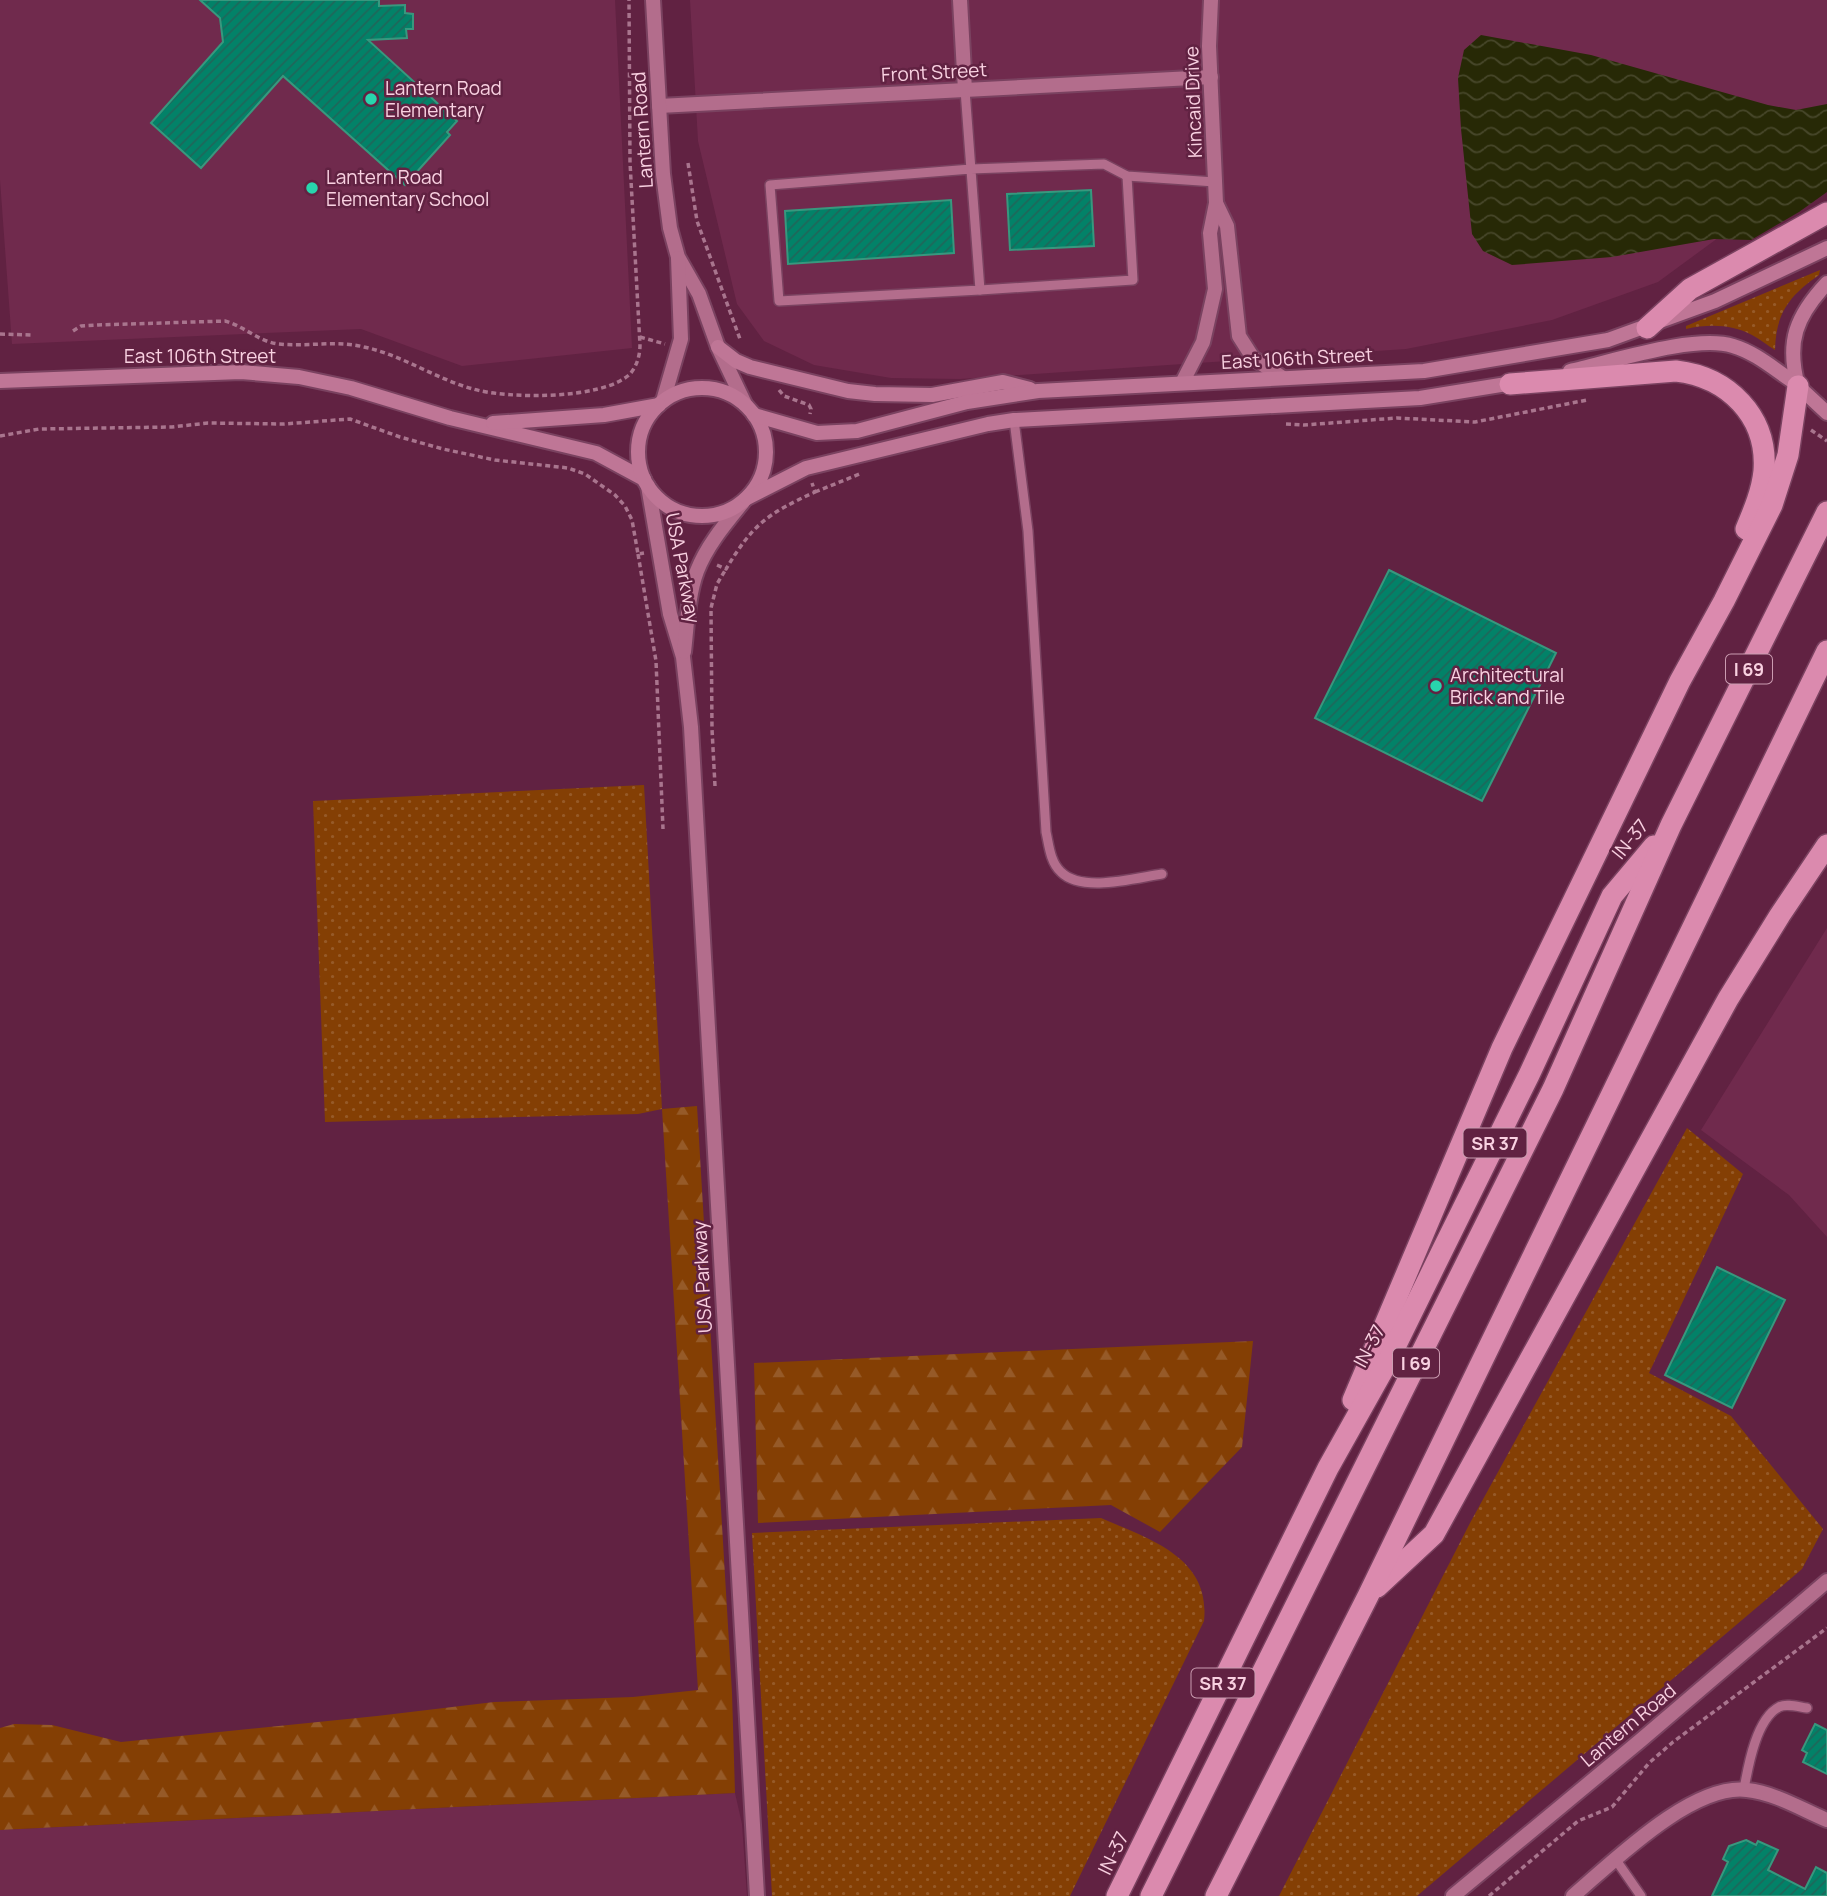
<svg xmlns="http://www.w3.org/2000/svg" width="1827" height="1896" font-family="Manrope,sans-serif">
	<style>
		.built { fill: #702a4d }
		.grass { fill: url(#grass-dots) }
		.forest { fill: url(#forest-firs) }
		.water { fill: url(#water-waves) }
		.building { fill: url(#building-hatch); stroke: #38987e; stroke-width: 2 }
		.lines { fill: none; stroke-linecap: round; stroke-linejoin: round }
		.service-casing { stroke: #7a4260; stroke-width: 12 }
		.minor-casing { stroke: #7a4260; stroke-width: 18 }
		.tertiary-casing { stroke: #7a4260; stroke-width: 18 }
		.secondary-casing { stroke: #7a4260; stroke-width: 18 }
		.motorway-casing { stroke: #7a4260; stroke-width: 24 }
		.path { stroke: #a9758e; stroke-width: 3.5; stroke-dasharray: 5 3.5; stroke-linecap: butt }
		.service { stroke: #b36d8c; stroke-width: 9 }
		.minor { stroke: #b36d8c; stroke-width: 14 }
		.tertiary { stroke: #b36d8c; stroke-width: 14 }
		.secondary { stroke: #bf7696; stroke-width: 14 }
		.motorway { stroke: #db8aae; stroke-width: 21 }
		.poi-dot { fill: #28d5ad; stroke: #612242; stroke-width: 2.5 }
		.labels { text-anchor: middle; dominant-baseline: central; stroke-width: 5; stroke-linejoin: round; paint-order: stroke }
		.shield { fill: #612242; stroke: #cb9cb1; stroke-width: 2 }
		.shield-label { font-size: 18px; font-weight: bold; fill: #f9d1e1 }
		.street-label { font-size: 19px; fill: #f9d1e1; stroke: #612242 }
		.poi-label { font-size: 19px; fill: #f9d1e1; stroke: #612242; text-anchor: start }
	</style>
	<defs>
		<pattern id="grass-dots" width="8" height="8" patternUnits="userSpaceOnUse" patternTransform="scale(1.75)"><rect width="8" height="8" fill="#843f04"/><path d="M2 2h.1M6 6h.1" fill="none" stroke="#965a28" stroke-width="1.8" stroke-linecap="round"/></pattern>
		<pattern id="forest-firs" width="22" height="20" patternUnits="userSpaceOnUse" patternTransform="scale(1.75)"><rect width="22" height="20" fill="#843f04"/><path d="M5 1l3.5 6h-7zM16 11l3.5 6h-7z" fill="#965a28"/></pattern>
		<pattern id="water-waves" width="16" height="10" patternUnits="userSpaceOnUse" patternTransform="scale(1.75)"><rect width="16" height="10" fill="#272906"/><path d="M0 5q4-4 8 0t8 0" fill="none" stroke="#47472a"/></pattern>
		<pattern id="building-hatch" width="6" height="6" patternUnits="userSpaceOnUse" patternTransform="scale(1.75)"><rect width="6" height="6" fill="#028268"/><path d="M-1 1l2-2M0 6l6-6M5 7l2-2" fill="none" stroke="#1f675a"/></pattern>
	</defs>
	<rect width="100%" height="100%" fill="#612242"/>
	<g class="built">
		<path d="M0,0H615L632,348L462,366L361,329L12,344L0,180Z"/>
		<path d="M690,0H1827V152L1820,163L1658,282L1552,320L1406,349L960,379L891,378L814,365L764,341L737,304L698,141Z"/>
		<path d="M1827,928V1237L1789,1195L1701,1130Z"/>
		<path d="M735,1793L742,1824L747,1896H0V1830Z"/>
	</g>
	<g class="grass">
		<path d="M1820,270L1819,275C1789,296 1776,313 1775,350C1768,346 1760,339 1752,335C1732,324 1708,324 1686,329V326Z"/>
		<path d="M644,785L662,1109L638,1114L325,1122L313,801Z"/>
		<path d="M1687,1128L1743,1174L1649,1373L1731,1416L1823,1529L1802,1569L1417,1896H1279L1470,1523Z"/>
		<path d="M1101,1518C1149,1539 1211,1557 1204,1621L1070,1896H772L752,1533Z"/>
	</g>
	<g class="forest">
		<path d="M697,1106L732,1693L735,1793L0,1830V1728L14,1724L52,1725L121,1742L377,1716L494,1702L633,1697L698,1690L662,1109Z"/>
		<path d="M1253,1341L1242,1447L1160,1532L1111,1505L758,1523L754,1363Z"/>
	</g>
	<path class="water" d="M1481,35L1591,55L1768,105L1796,110L1827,104V192L1799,212L1751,240L1714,239L1612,257L1512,265L1483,251L1472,234L1461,129L1458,78L1464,50Z"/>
	<g class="building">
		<path d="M200,0H379V6L405,5V13L413,14V29H406L407,38L368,40L457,121L447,132L450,135L405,185L283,76L201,168L151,123L223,42L220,18Z"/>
		<path d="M1091,190L1094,246L1010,250L1007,194Z"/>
		<path d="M951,200L954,253L788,264L785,211Z"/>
		<path d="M1389,570L1556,653L1482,801L1315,718Z"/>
		<path d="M1717,1267L1785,1300L1732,1408L1665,1375Z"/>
		<path d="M1815,1724L1827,1730V1774L1803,1762L1807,1753L1802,1750Z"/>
		<path d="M1746,1840L1756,1845L1758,1841L1778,1850L1768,1870L1805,1889L1816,1867L1827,1873V1896H1712L1728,1862L1723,1859L1729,1846Z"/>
	</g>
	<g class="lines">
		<defs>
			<g id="service">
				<path d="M965,90L980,290L779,301L770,185L971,169L1104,164L1127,176L1215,182"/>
				<path d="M980,290L1133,280L1127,176"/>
				<path d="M1014,420L1028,531L1046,832C1049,845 1050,862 1061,872C1082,893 1135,878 1162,874"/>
				<path d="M1744,1789C1748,1767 1756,1719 1779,1707C1786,1703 1799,1707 1807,1708"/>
				<path d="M1616,1860L1641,1896"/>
			</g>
			<g id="minor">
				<path d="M960,0L965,90"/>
				<path d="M659,106L1211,77"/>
				<path d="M1216,203L1227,226L1239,336L1253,358L1283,378"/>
				<path d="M1182,383L1203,342L1215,289L1210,233L1216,203L1209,46L1211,0"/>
				<path d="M1573,1896C1613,1862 1692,1783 1747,1790C1775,1793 1801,1809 1827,1820"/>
			</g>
			<g id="tertiary">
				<path d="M653,0L663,174L670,228L678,257L699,294L718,347L745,404"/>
				<path d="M663,401L681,339L678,258"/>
				<path d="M648,486L670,614L683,657L691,727L757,1896"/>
				<path d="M684,652C687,626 688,595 697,571C707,545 726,523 743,502"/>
				<path d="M1453,1896L1641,1740L1827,1581"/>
			</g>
			<g id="secondary">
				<path d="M1827,283C1796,316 1786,342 1798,386L1827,413"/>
				<path d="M718,347L736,361L750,367L848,391L875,394L932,395L1003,382L1030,389"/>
				<path d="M1570,371C1611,362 1695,334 1733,346C1757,353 1776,371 1797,384"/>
				<path d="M0,381L241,372L299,377L351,388L450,418L596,453L644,479"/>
				<circle cx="702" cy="452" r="64"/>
				<path d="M754,415L817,433L857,431L967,402L1038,391L1424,371L1608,340L1715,301L1827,248"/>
				<path d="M493,423L604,415L659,405"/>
				<path d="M747,498L806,468L988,424L1014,420L1420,398L1519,382"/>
			</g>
			<g id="motorway">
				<path d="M1647,328L1690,289L1827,213"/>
				<path d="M1510,384L1676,371C1728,377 1768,416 1764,471C1762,491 1754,510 1746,529"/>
				<path d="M1353,1400L1502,1048L1680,681L1724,601L1772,505L1788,455L1798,386"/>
				<path d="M1377,1587L1434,1534L1728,999L1780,915L1827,845"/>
				<path d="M1117,1896L1328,1468L1388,1361L1445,1245L1529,1075L1612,896L1654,846"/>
				<path d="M1151,1896L1553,1089L1671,825L1827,512"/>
				<path d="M1216,1896L1368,1596L1827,651"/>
			</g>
		</defs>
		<use href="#service" class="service-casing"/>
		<use href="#minor" class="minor-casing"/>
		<use href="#tertiary" class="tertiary-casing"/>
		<use href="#secondary" class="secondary-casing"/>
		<use href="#motorway" class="motorway-casing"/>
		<g class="path">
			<path d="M688,163L697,221L740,339"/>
			<path d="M73,331L81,326L98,325L225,321C244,326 259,342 279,344C307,347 336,340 364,347C402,355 436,379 473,389C507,399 603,400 630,374C637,366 640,355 640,345L630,162L629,0"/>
			<path d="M0,334L32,335"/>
			<path d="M640,337L665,344"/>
			<path d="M779,390L784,396L809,405L811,409L810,414"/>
			<path d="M1286,424L1304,425L1397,418L1475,422L1587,400"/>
			<path d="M1811,430L1827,441"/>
			<path d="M0,436L39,429L172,427L208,423L284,424L350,419L400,437L443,449L495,460L568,468L585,474L615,495L625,506L632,520L638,554L644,553"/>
			<path d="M815,492L862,473"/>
			<path d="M638,554L656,661L663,829"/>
			<path d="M717,565L726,569C753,524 767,514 815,492L812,483"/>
			<path d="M715,786L712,729L711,608L717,584L726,569"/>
			<path d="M1489,1896L1578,1821L1612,1807L1649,1763L1673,1742L1827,1628"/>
		</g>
		<use href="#service" class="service"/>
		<use href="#minor" class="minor"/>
		<use href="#tertiary" class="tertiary"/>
		<use href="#secondary" class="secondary"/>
		<use href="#motorway" class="motorway"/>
	</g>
	<g class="poi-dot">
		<circle cx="371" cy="99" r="7"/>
		<circle cx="312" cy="188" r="7"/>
		<circle cx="1436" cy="686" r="7"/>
	</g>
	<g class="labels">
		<g class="shield">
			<rect x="1726" y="654.5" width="46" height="29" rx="5"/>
			<rect x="1463.5" y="1128.5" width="63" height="29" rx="5"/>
			<rect x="1393" y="1348.5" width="46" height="29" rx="5"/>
			<rect x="1191.5" y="1668.5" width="63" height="29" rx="5"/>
		</g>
		<g class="shield-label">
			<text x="1749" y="669">I 69</text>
			<text x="1495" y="1143">SR 37</text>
			<text x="1416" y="1363">I 69</text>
			<text x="1223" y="1683">SR 37</text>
		</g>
		<g class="street-label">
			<text transform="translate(934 72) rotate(-3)">Front Street</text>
			<text transform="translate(1193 102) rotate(-92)">Kincaid Drive</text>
			<text transform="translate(642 130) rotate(-94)">Lantern Road</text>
			<text x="200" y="356">East 106th Street</text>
			<text transform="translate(1297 358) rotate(-3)">East 106th Street</text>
			<text transform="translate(683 568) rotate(79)">USA Parkway</text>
			<text transform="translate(1630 839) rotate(-51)">IN-37</text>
			<text transform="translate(702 1277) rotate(-93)">USA Parkway</text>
			<text transform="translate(1369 1346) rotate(-62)">IN-37</text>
			<text transform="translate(1628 1725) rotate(-40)">Lantern Road</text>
			<text transform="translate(1113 1853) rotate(-64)">IN-37</text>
		</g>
		<g class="poi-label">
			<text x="385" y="88">Lantern Road<tspan x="385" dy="22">Elementary</tspan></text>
			<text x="326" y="177">Lantern Road<tspan x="326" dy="22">Elementary School</tspan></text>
			<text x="1450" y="675">Architectural<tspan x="1450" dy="22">Brick and Tile</tspan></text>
		</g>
	</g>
</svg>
